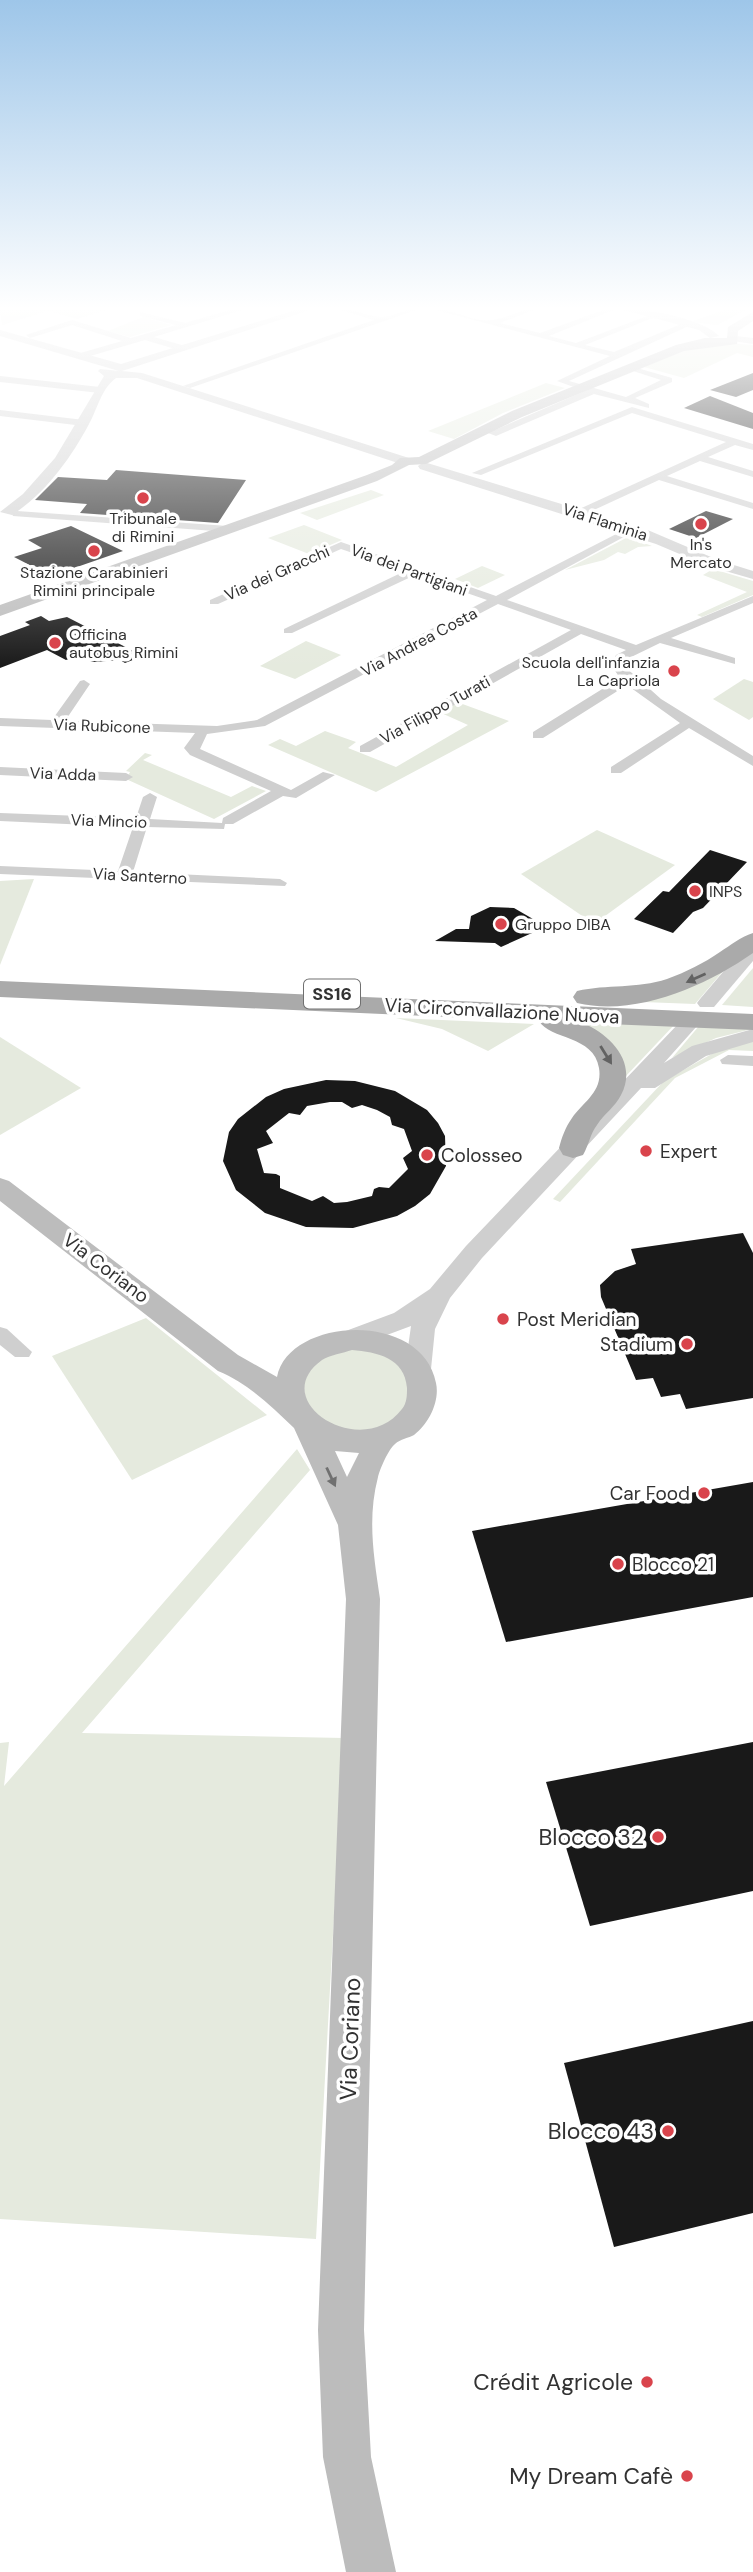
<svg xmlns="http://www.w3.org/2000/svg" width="753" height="2572" font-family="'DM Sans',sans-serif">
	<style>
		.green { fill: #e5eade }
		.building { fill: #191919; fill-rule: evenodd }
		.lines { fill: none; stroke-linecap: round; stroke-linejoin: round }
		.minor { fill: #cfcfcf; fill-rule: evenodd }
		.tertiary { fill: #cfcfcf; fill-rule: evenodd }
		.secondary { fill: #bcbcbc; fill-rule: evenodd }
		.primary { fill: #aaa; fill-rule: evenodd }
		.oneway { fill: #626262 }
		.oneway2 { fill: #707070 }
		.poi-dot { fill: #d9444c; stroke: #fff; stroke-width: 2.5 }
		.labels { text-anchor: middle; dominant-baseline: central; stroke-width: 7; stroke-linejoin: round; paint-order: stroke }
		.far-poi-label { font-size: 16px; fill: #323232; stroke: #fff }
		.far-street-label { font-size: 16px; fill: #323232; stroke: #fff }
		.shield { fill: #fff; stroke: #707070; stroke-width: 2 }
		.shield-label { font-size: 18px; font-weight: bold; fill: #323232 }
		.street-label { font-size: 19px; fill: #323232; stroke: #fff }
		.poi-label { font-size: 19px; fill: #323232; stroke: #fff; text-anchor: start }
		.near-poi-label { font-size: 23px; fill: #323232; stroke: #fff; text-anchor: end }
		.near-street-label { font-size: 23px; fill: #323232; stroke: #fff }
	</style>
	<rect width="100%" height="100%" fill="#fff"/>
	<g class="green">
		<path d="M0,309H111L77,319L48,311L2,325Z"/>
		<path d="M726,309H748L717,325L691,322Z"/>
		<path d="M143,317L171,325L130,337L108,331Z"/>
		<path d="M725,343L753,345V357L737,353L684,378L644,367L690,348Z"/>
		<path d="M546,383L565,388L503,413L454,439L428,431Z"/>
		<path d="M371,490L384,495L317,520L300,513Z"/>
		<path d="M304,525L342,540L309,554L268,538Z"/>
		<path d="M628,537L652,546L638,547L625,554L618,552L604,560L565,570Z"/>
		<path d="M482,566L505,575L478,588L455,579Z"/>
		<path d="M713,569L753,581V595L702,617L697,615L747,592L703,575Z"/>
		<path d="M306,641L341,655L295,679L260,666Z"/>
		<path d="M744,679L753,682V717L749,720L713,699Z"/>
		<path d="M457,702L509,721L376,792L268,745L280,739L296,746L325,731L356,742L348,748L396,767L468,725L439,712Z"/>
		<path d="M145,753L152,755L143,760L231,797L252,786L266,791L214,819L126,779L130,772L126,771Z"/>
		<path d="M597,830L675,865L594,924L521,874Z"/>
		<path d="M34,879L0,965V881Z"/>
		<path d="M753,968V1007L722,1005Z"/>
		<path d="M724,970L695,1004L591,1000Z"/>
		<path d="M396,1018L534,1024L488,1051L442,1029Z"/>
		<path d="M566,1019L675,1024L625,1077Z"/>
		<path d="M699,1026L752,1029L716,1038L672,1058Z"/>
		<path d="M0,1037L81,1088L0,1135Z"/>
		<path d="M753,1040V1051L729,1050L675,1078L560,1202L553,1199L664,1081L717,1051Z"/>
		<path d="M146,1318L267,1415L132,1480L52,1356Z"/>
		<path d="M359,1342L414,1368L408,1418L357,1436L307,1414L302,1371L312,1359Z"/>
		<path d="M297,1449L310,1470L82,1733L344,1738L316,2239L0,2219V1743L9,1742L4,1786Z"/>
	</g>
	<g class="building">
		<path d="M753,373V390L736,397L710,390Z"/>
		<path d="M710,396L753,413V429L684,408Z"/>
		<path d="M116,470L246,480L218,523L80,513L87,504L35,500L58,477L107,480Z"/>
		<path d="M706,511L733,519L696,538L669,529Z"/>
		<path d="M71,526L123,551L51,576L14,557L42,548L28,540Z"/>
		<path d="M41,616L49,621L67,617L143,656L125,663L120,660L93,662L77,656L66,660L47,650L0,668V636L30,625L25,622Z"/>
		<path d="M710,850L747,862L703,908L693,912L673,933L634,919L663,891L669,892Z"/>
		<path d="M490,907L514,908L533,919L532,933L501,947L495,943L435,941L456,929H469L471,916Z"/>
		<path d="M326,1080L355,1081L395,1091L427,1110L438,1123L445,1136L446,1166L430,1194L415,1206L397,1216L353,1228L306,1227L265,1213L236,1190L223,1161L229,1132L238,1119L266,1097L284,1089ZM330,1102H342L352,1108L362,1105L377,1110L390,1117L392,1125L404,1129L412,1151L403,1158L408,1169L389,1188L379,1187L374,1189L372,1196L347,1202L334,1203L323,1196L312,1201L280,1188V1176L276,1174L264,1173L257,1149L273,1143L266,1131L289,1113L300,1115L307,1106Z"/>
		<path d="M743,1233L753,1253V1398L686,1409L680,1394L661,1397L653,1378L636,1380L601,1297L600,1285L615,1271L636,1264L631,1249Z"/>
		<path d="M753,1482V1597L506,1642L472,1531Z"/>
		<path d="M753,1742V1891L590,1926L546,1782Z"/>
		<path d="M753,2021V2213L614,2247L564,2063Z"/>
	</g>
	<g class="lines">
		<g class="minor">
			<path d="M233,309H245L154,337L185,346L182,351L145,340L80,359L77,354L122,341L72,325L30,338L26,335L72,320L131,338L176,325L140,316V312L185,323Z"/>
			<path d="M337,309C352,308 366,316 381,317C394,317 406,308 419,309L190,388L183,386L374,320Z"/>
			<path d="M432,309C452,308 473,323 492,320C508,318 520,309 536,309L500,323L540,333L606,309H616L549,336L576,343L655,313V317L585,345L614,352L686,322L693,324L569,381L626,397L661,380L630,370V366L672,378V382L635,398L649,404V408L594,394L496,436L480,430L485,427L495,430L585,391L557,381L610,356Z"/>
			<path d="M736,336L753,338V344L733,341Z"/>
			<path d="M0,376L100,387L105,390L100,393L0,382Z"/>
			<path d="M632,407L753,444V450L735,445L708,457L753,471V477L700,461L667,476L753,503V509L659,480L583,515H575V511L726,442L632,413L481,475L472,473Z"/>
			<path d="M0,410L84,420L89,423L84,426L0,416Z"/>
			<path d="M17,511L228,526L233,529L228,532L13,516L12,514Z"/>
			<path d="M624,530L633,532L507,600L636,645L753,596V603L671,638L735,658V664L660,643L625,660L623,665L661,699L753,756V766L689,728L621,773H611V767L680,723L627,685L543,738H533V732L620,678L611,665L616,655L626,650L581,634L370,752H360V746L571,630L498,604L265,726L207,734L200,749L291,790L323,772L335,775L296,798L283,796L233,824H225L224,829L147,827L133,872L280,879L287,883L285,886L0,874V866L118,871L133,827L0,821V813L136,818L143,797L150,793L157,797L150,819L222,823L223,818L271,791L190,755L184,748L195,733L0,726V718L52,720L80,681L84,680L90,684L65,721L217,726L257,720L487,600L415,575L292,633H284V629L405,571L341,549L218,604H210V600L341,542L496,596Z"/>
			<path d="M0,767L126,773L133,777L126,781L0,775Z"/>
			<path d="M728,1055L753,1056V1066L722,1064L720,1060Z"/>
			<path d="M0,1327L7,1329L32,1352L29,1357H15L0,1345Z"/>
		</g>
		<g class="tertiary">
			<path d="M299,309H313L122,371L142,373L409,458V464H401L137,378H116C101,389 98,408 89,424C71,458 45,494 12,515L0,512L23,494L55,458L104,376L98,371L100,369L119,371L0,336V330L121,364Z"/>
			<path d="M620,309C643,307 703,319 719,336L710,338L699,330Z"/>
			<path d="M424,462L650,531L718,560L753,571V579L708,566L656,544L420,469L418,466Z"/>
			<path d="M753,943V961L714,1007H700L697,1003L700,999L746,945Z"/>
			<path d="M687,1020L697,1026L664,1063L692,1046L753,1029V1042L706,1056L655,1088H641L482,1258L450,1298L435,1329L431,1369L427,1376L418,1379L409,1376L405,1369L411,1326L352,1348L343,1346L339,1339L343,1332L394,1313L430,1289L466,1246L680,1022Z"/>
		</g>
		<g class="secondary">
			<path d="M753,312V321L738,331L737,344L684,351L522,417L426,464L409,465L377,481L0,616V605L367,475L392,465L400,458L419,457L512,411L676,345L705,338H727L728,327Z"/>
			<path d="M0,1178L9,1181L238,1355L277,1377C289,1317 422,1310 436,1383C440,1401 429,1424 414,1435C409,1438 400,1439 395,1444C388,1450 380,1469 378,1477C367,1519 374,1557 380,1599L364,2330L371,2457L396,2572H346L323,2457L318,2330L346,1599L338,1525L294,1428C270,1405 249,1384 218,1371L0,1201ZM352,1350C377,1352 405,1358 407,1388C407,1395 407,1403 402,1409C362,1462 265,1401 322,1360C330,1355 343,1353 352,1350ZM335,1451L359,1453L347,1477Z"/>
		</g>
		<g class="primary">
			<path d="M753,933V953C706,986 636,1017 577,1003L573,997L577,991C607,984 637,989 667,979C686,972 704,963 720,952C731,945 740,937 753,933Z"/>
			<path d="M0,981L753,1014V1030L583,1023C611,1035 638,1063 621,1095C615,1107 604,1114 597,1125C590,1134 589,1145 583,1155L573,1158L563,1155L559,1148C562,1137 565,1128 572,1118C583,1102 603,1092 599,1068C594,1035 550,1040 539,1021L0,997Z"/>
		</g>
	</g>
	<defs><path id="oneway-solid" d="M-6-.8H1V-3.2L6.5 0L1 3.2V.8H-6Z" transform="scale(1.75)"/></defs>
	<g class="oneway">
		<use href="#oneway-solid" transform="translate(696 978) rotate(156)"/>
		<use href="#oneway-solid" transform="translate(606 1055) rotate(58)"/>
	</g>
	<use class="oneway2" href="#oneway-solid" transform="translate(331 1477) rotate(65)"/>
	<linearGradient id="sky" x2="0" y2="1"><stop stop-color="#9ec6e9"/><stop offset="0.46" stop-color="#fff"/><stop offset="1" stop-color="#fff" stop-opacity="0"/></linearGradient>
	<rect width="753" height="669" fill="url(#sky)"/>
	<g class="poi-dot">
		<circle cx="143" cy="498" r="7"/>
		<circle cx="701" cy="524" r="7"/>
		<circle cx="94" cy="551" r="7"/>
		<circle cx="55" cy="643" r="7"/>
		<circle cx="674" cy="671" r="7"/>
		<circle cx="695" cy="891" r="7"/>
		<circle cx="501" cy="924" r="7"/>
		<circle cx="646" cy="1151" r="7"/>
		<circle cx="427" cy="1155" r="7"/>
		<circle cx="503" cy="1319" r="7"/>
		<circle cx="687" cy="1344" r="7"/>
		<circle cx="704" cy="1493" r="7"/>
		<circle cx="618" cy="1564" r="7"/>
		<circle cx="658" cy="1837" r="7"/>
		<circle cx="668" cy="2131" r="7"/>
		<circle cx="647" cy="2382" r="7"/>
		<circle cx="687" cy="2476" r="7"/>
	</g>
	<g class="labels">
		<g class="far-poi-label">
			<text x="143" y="518">Tribunale<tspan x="143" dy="18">di Rimini</tspan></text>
			<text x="701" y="544">In's<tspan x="701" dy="18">Mercato</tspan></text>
			<text x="94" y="572">Stazione Carabinieri<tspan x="94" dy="18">Rimini principale</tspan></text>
			<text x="69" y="634" text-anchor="start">Officina<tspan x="69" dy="18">autobus Rimini</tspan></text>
			<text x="660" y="662" text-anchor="end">Scuola dell'infanzia<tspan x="660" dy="18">La Capriola</tspan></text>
			<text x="709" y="891" text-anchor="start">INPS</text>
			<text x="515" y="924" text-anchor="start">Gruppo DIBA</text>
		</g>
		<g class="far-street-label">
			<text transform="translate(605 522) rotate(18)">Via Flaminia</text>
			<text transform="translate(409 570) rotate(20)">Via dei Partigiani</text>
			<text transform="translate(277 573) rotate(-24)">Via dei Gracchi</text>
			<text transform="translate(419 642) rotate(-28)">Via Andrea Costa</text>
			<text transform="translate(435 710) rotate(-29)">Via Filippo Turati</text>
			<text transform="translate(102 726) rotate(2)">Via Rubicone</text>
			<text transform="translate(63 774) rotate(2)">Via Adda</text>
			<text transform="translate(109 821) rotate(2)">Via Mincio</text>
			<text transform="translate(140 876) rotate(3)">Via Santerno</text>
		</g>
		<rect class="shield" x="304" y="979.5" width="56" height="29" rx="5"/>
		<g class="shield-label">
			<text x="332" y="994">SS16</text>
		</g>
		<g class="street-label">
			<text transform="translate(502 1011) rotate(3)">Via Circonvallazione Nuova</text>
			<text transform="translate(106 1268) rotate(37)">Via Coriano</text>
		</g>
		<g class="poi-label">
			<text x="660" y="1151">Expert</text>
			<text x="441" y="1155">Colosseo</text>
			<text x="517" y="1319">Post Meridian</text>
			<text x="673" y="1344" text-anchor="end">Stadium</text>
			<text x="690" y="1493" text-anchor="end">Car Food</text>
			<text x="632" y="1564">Blocco 21</text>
		</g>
		<g class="near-poi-label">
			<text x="644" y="1837">Blocco 32</text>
			<text x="654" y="2131">Blocco 43</text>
			<text x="633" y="2382">Crédit Agricole</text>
			<text x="673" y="2476">My Dream Cafè</text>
		</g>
		<g class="near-street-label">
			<text transform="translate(350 2039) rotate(-88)">Via Coriano</text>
		</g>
	</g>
</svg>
